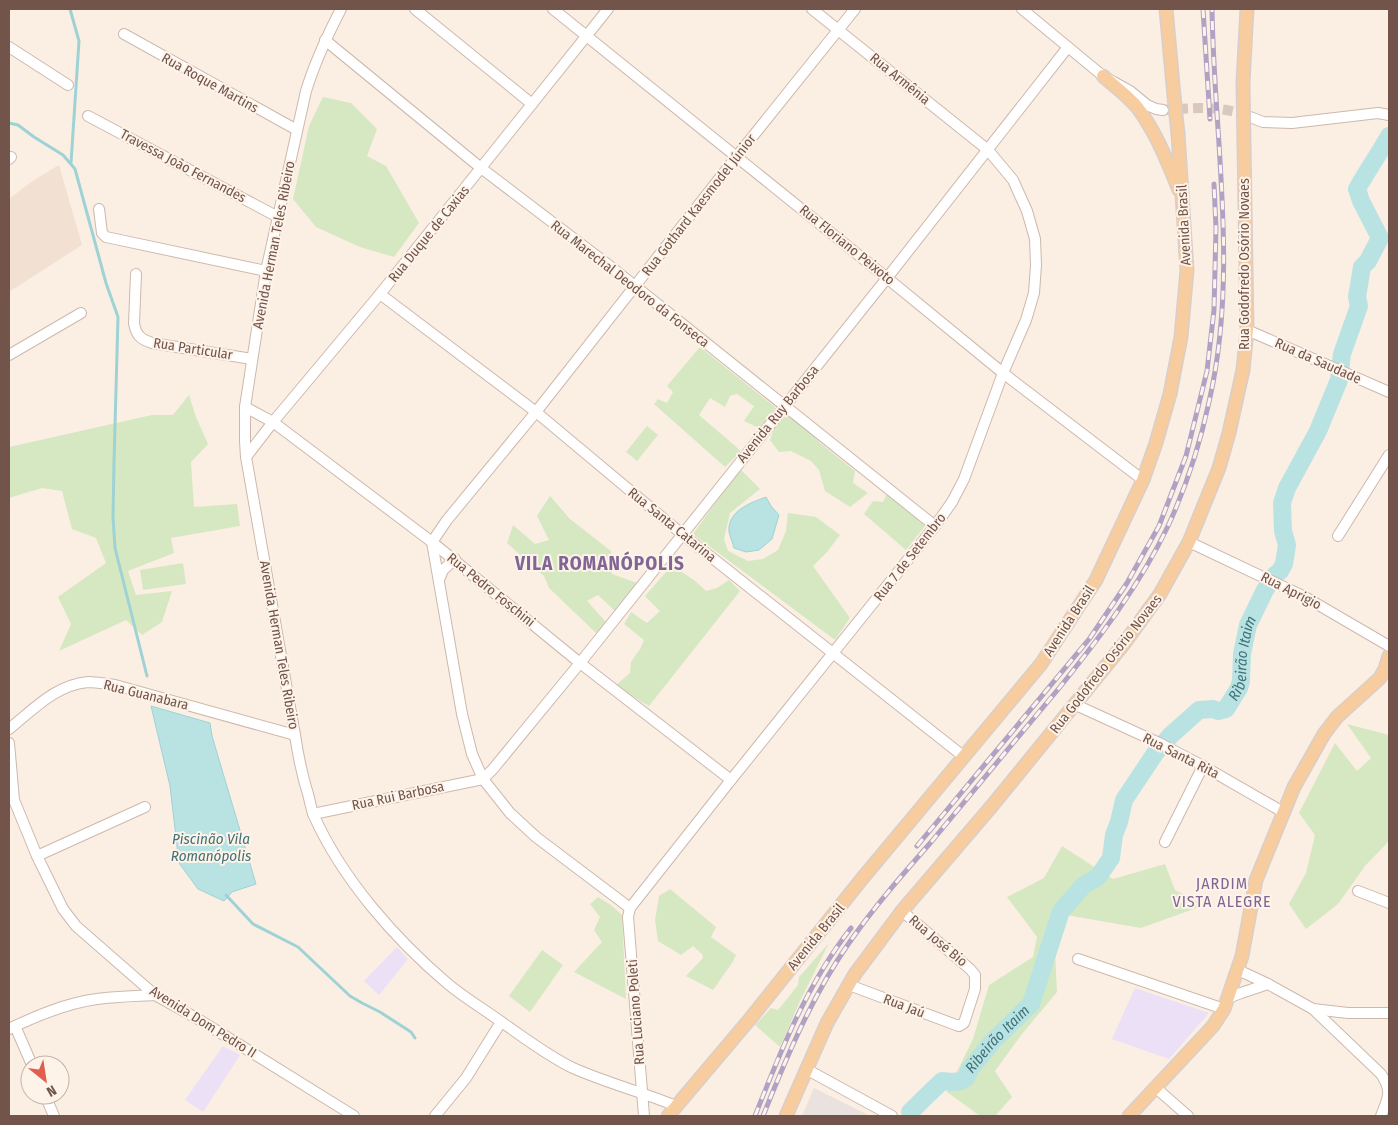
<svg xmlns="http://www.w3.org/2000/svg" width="1398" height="1125" font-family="'Fira Sans Condensed',sans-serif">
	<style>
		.residential { fill: #f2e0d2 }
		.industrial { fill: #eae2de }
		.education { fill: #ece0f7 }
		.green { fill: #d6e8c2 }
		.water { fill: #b9e2e3; stroke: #9fd2d5 }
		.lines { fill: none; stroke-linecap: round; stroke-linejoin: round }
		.stream { stroke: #9fd2d5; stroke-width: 3 }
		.river { stroke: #b9e2e3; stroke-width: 18 }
		.minor-tunnel { stroke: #d9c8bd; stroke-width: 10; stroke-dasharray: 10 5; stroke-linecap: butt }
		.minor-casing { stroke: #ceb8ad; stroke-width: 12 }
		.major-casing { stroke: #d8cfcc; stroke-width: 15 }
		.minor { stroke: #fff; stroke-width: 10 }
		.major { stroke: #f7cc9e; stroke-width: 12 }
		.rail-casing { stroke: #b1a2c4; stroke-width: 5 }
		.rail { stroke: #fef3e9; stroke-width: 3; stroke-dasharray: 9; stroke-linecap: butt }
		.major-bridge-casing { stroke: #d8cfcc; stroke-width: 15; stroke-linecap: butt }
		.major-bridge { stroke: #f7cc9e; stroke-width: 12 }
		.labels { text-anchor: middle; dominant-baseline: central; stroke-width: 4; stroke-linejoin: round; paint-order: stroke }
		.street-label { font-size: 14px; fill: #72544a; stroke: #fef3e9 }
		.water-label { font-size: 15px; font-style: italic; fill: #3f7377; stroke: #fef3e9 }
		.quarter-label { font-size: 16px; letter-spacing: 1px; fill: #806695; stroke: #fef3e9 }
		.district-label { font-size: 19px; font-weight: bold; letter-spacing: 1px; fill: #806695; stroke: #fef3e9 }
	</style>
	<rect width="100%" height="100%" fill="#fbefe3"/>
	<path class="residential" d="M59,165L82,245L9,292V199L31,182Z"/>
	<path class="industrial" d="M814,1088L870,1116H802Z"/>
	<g class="education">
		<path d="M397,947L408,959L379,995L364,981Z"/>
		<path d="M1135,988L1209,1013L1169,1059L1112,1039Z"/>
		<path d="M223,1046L240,1055L203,1112L185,1100Z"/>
	</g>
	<g class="green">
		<path d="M323,97L351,103L377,129L367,156L386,166L419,223L394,257L360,247L316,227L293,199L309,126Z"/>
		<path d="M700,347L775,407L761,429L744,421L754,406L737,394L730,396L725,407L710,398L699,415L741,451L725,467L654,404L658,399L667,403L673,392L667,386Z"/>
		<path d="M189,395L196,417L208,444L191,462L194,507L237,504L240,526L171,538L174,553L128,571L136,595L172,591L162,622L142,635L126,620L59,651L71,624L58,597L106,563L96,538L72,529L62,491L42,488L9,498V447L152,415H173Z"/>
		<path d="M787,415L799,422L820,443L855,471L853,483L868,493L850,507L825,491L819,470L811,461L791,451L779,452L770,440L775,425Z"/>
		<path d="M647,426L658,435L637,461L626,452Z"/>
		<path d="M740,469L760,489L730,513L724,539L728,551L748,561L763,559L778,550L786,531L788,513L816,517L840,535L827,552L813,566L850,618L835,640L693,534Z"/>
		<path d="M887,494L925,526L906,550L864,514L873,501L883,502Z"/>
		<path d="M550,496L570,519L611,551L612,574L637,583L615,611L598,595L587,601L606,622L596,633L549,588L544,576L507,543L513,525L535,544L549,540L537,516Z"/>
		<path d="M183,563L186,584L143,590L140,570Z"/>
		<path d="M672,565L695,581L706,591L717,588L729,580L740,591L649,706L615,686L630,673L631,662L640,649L644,640L624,624L631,612L647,623L660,611L645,596Z"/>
		<path d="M1347,724L1389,735V841L1365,866L1338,904L1306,929L1289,904L1306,873L1315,835L1299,813L1335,743L1357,771L1371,758Z"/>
		<path d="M1062,846L1113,879L1165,864L1175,890L1205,905L1141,928L1066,915L1055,952L1057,992L1022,1034L995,1071L1012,1097L995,1116H980L947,1092L973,1039L989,985L1033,957L1037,937L1007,897L1044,878Z"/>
		<path d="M670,889L716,927L711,937L736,955L732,963L713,990L686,976L703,958L702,954L693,946L681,955L658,941L655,920L659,896Z"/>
		<path d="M598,897L611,905L622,915L626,999L574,972L602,942L594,930L600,917L590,904Z"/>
		<path d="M829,943L800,1001L780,1047L755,1025L771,1008L778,1010L798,985L799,977Z"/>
		<path d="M542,950L563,965L530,1012L509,996Z"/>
	</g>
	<g class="water">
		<path d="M766,497L771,506L779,515L772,539L759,550L746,552L734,548C733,543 730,537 729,532C727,511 750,503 766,497Z"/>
		<path d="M151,706L210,723L212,736L256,884L232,892L224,901L198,889L179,863L170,786Z"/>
	</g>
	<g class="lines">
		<g class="stream">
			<path d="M70,9L79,41L71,163"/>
			<path d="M9,123L18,125L34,137L63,155L75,169L106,283L118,317L114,462L113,517L115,548L147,676"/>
			<path d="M226,895L253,924L298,947L350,996L362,1003L380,1012L411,1032L415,1038"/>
		</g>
		<path class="river" id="s1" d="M910,1112L942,1081L951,1082L961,1081L966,1078L970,1069L992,1042L1031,1004L1061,911L1084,885L1098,877L1111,858L1114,835L1119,822L1124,800L1156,752L1171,735L1199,710L1213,709L1218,711L1226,709L1239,688L1241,681L1242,654L1248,625L1265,590L1275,575L1280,571L1284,564L1287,545L1283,531L1282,503L1287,488L1318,431L1339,380L1342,354L1359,306L1357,297L1362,267L1368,261L1380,238L1361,201L1357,189C1367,171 1379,154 1389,136"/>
		<path class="minor-tunnel" d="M1163,110C1194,108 1219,105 1248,116"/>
		<defs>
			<g id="minor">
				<path d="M341,9C327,36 315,62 306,91L266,271L245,407V441L246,457L295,735C298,755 302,775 308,794C310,801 311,809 314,816C343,880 395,939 448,984C465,998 485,1010 503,1023C526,1039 548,1056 573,1068C607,1083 642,1092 676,1106"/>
				<path d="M415,9L532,104"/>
				<path d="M553,9L887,278L1003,373L1143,480"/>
				<path d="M1022,9L1103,76L1130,91L1147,105L1156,109L1163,110"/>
				<path d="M124,34L297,130"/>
				<path d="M325,40L481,168L611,267L935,526"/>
				<path d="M9,47L68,85"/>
				<path d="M88,116L278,217"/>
				<path d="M1250,117L1263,122L1292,123L1378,113L1389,115"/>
				<path d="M9,159L11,157"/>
				<path d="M99,209L102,233L106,237L266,271"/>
				<path d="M136,274L134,323C136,335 140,339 152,343L252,359"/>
				<path d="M380,294L536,412L682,534L963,756"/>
				<path d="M1247,330L1389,392"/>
				<path d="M9,355L81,313"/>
				<path d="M245,407L273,422L432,542L580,663L731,780"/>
				<path d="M246,457L273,422L380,294L608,9"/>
				<path d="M1338,536L1389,455"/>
				<path d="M432,542L447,520L536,412L737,156L855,9"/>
				<path d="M432,542L462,714L472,754L483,779L510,813L536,837L630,908"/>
				<path d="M1189,542L1305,597L1389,646"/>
				<path d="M439,580L443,570L455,559"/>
				<path d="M1076,705L1159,743L1203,766L1283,812"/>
				<path d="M9,729C33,710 55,685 88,682C97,682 106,684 115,685L295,735"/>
				<path d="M9,743L14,800L37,856L63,909L76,926L155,995L198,1019L354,1116"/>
				<path d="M483,779L493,769L580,663L887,278L1068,47"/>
				<path d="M313,814L483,779"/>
				<path d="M1165,842L1203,766"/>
				<path d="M37,856L145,807"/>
				<path d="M1358,891L1389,903"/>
				<path d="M1078,959L1224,1009"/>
				<path d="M1238,970L1268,984L1313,1009L1348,1013H1389"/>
				<path d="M849,985L956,1025L959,1026L964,1023L975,989V975L970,969L902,911"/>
				<path d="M1228,998L1241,993L1268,984"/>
				<path d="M1313,1009L1381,1074C1393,1092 1388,1098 1381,1116"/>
				<path d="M15,1026L32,1065"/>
				<path d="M9,1029C36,1016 66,1003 97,999C116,996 136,996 155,995"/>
				<path d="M806,1069L892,1116"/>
				<path d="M1156,1088L1188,1116"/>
				<path d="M45,1095L54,1116"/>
				<path d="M435,1116L466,1078L501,1022"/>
				<path d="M644,1116L628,917L630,908L731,780L935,526L952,502L964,479L1003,373L1026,320L1034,293L1036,265L1035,239L1027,211L1013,180L988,150L812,9"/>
			</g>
			<g id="major">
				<path d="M1166,9L1174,96"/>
				<path d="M1103,76C1114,86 1128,96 1137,107C1156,132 1167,161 1179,190"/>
				<path d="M1243,82L1247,9"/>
				<path d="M668,1116L750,1019L861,880L1041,664L1096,580L1143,480L1156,443L1170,394L1181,337L1187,270L1178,134"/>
				<path d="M786,1116L827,1023L855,974L902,911L991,807L1123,645L1160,594L1189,542L1219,468L1229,433L1243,370L1247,330L1244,145"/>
				<path d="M1129,1116L1213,1026L1224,1009L1242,956L1256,880L1294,787L1324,734L1337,717L1380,678L1385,669L1389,656"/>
			</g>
		</defs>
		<use href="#minor" class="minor-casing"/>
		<use href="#major" class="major-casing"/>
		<use href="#minor" class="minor"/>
		<use href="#major" class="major"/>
		<defs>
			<g id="rail">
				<path d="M1203,9L1210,119"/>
				<path d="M917,846L1090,638L1127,583L1159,526L1186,456L1207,371L1214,310L1216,228L1214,184"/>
				<path d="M755,1116C781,1050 807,984 851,928"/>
				<path d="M763,1116C787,1056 812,996 849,943C874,907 903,874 932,841C975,789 1017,738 1060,687C1100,637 1140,585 1168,526C1186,487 1200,444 1209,402C1239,272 1214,140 1212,9"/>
			</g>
		</defs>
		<use href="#rail" class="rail-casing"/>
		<use href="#rail" class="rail"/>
		<defs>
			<g id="major-bridge">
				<path d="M1243,82L1244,145"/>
				<path d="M1174,96L1178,134"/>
			</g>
		</defs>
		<use href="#major-bridge" class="major-bridge-casing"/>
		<use href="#major-bridge" class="major-bridge"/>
	</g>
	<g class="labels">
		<g class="street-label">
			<text transform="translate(900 79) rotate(39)">Rua Armênia</text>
			<text transform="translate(210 83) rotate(29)">Rua Roque Martins</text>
			<text transform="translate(183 166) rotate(28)">Travessa João Fernandes</text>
			<text transform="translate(699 205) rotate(-52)">Rua Gothard Kaesmodel Júnior</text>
			<text transform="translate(1184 225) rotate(-93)">Avenida Brasil</text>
			<text transform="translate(429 234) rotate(-51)">Rua Duque de Caxias</text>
			<text transform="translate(274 245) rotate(-79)">Avenida Herman Teles Ribeiro</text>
			<text transform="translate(847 245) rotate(39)">Rua Floriano Peixoto</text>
			<text transform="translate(1244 264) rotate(-90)">Rua Godofredo Osório Novaes</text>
			<text transform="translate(630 284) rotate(38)">Rua Marechal Deodoro da Fonseca</text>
			<text transform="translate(193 349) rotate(9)">Rua Particular</text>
			<text transform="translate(1318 361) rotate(24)">Rua da Saudade</text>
			<text transform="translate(778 414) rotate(-51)">Avenida Ruy Barbosa</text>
			<text transform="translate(672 525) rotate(39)">Rua Santa Catarina</text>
			<text transform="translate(910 557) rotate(-52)">Rua 7 de Setembro</text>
			<text transform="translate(491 590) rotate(39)">Rua Pedro Foschini</text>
			<text transform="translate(1291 591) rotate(27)">Rua Aprigio</text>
			<text transform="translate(1069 621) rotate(-57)">Avenida Brasil</text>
			<text transform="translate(279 645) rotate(80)">Avenida Herman Teles Ribeiro</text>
			<text transform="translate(1106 664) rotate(-52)">Rua Godofredo Osório Novaes</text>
			<text transform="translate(146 695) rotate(14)">Rua Guanabara</text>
			<text transform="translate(1181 756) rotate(27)">Rua Santa Rita</text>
			<text transform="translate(398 796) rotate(-12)">Rua Rui Barbosa</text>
			<text transform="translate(816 937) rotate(-51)">Avenida Brasil</text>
			<text transform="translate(938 941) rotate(40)">Rua José Bio</text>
			<text transform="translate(904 1006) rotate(21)">Rua Jaú</text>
			<text transform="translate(636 1012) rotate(-94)">Rua Luciano Poleti</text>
			<text transform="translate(203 1022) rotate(32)">Avenida Dom Pedro II</text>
		</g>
		<g class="water-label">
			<text stroke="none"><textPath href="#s1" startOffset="600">Ribeirão Itaim</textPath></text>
			<text x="211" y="839">Piscinão Vila<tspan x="211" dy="17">Romanópolis</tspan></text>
			<text stroke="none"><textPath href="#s1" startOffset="120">Ribeirão Itaim</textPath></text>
		</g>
		<g class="quarter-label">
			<text x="1222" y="883">JARDIM<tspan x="1222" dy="18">VISTA ALEGRE</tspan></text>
		</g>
		<g class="district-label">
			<text x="600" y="563">VILA ROMANÓPOLIS</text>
		</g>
	</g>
	<rect width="1398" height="1125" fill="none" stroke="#72544a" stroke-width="20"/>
	<g transform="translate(45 1080) rotate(150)"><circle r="24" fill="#fef3e9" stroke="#c6b3a9"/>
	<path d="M0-4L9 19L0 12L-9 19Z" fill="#e05e4d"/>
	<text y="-8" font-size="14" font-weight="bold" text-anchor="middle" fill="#72544a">N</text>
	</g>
</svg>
